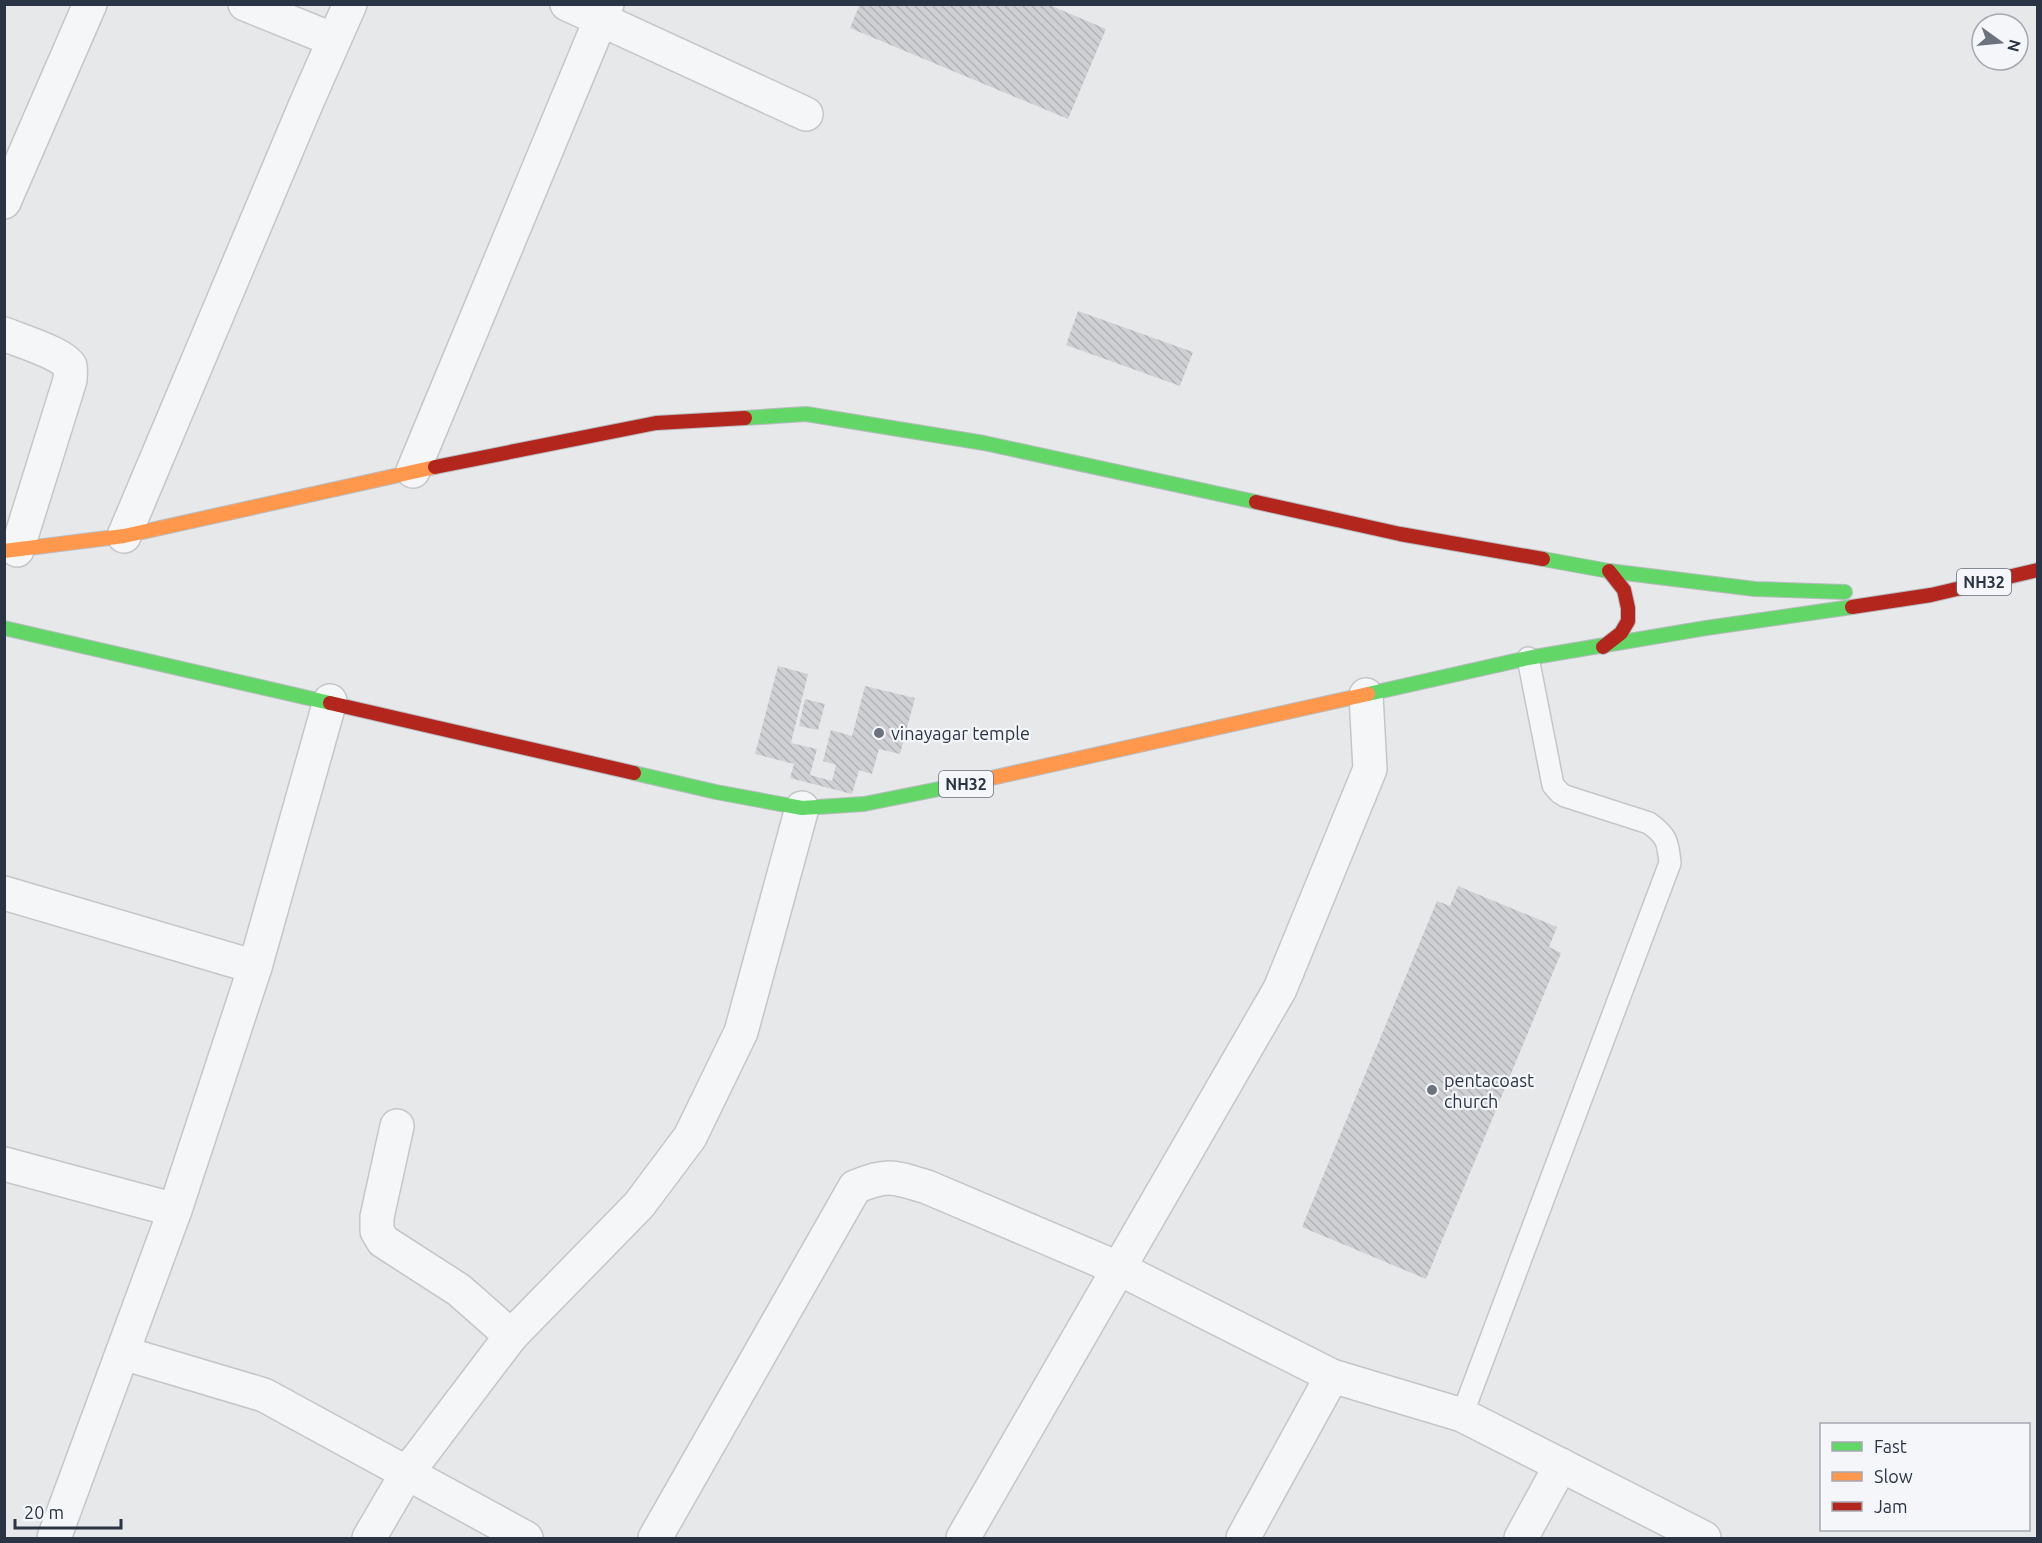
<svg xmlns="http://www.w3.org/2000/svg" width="2042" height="1543" font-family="Ubuntu,sans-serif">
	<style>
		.building { fill: url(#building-back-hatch) }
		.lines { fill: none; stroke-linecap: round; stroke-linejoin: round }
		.lane-casing { stroke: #c4c6c8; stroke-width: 24 }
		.street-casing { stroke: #c4c6c8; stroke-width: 36 }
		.fast-casing { stroke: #b8bbbf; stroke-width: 16 }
		.slow-casing { stroke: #b8bbbf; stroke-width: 16 }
		.jam-casing { stroke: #b8bbbf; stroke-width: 16 }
		.lane { stroke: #f5f6f7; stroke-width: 21 }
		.street { stroke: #f5f6f7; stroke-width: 33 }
		.fast { stroke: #63d668; stroke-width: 14 }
		.slow { stroke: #ff974d; stroke-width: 14 }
		.jam { stroke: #b3261e; stroke-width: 14 }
		.poi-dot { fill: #6c737f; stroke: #f4f6f9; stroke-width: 2 }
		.labels { text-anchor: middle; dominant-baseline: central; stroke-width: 4.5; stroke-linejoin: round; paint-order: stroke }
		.shield { fill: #f4f6f9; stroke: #676e7b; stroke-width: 1.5 }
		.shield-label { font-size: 16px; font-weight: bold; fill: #2b3445 }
		.poi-label { font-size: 18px; fill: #2b3445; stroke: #f4f6f9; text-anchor: start }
	</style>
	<defs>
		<pattern id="building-back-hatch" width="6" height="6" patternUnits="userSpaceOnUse" patternTransform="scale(1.5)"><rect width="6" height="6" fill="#ced0d3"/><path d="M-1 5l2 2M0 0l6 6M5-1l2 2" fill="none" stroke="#b1b3b6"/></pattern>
	</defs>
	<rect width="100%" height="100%" fill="#e6e8ea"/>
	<g class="building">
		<path d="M860,4H1047L1106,29L1068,119L850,28Z"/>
		<path d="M1078,311L1193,352L1180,386L1066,345Z"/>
		<path d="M778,666L808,674L791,743L817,749L810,775L832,781L836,765L823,761L831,730L852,736L865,686L915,698L900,754L879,749L872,774L859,770L852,794L790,778L794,764L755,754Z"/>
		<path d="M805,699L825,704L818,730L799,726Z"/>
		<path d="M1458,886L1557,927L1549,947L1561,953L1426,1279L1302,1227L1437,901L1450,906Z"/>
	</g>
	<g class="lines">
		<defs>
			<path id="lane" d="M1462,1415L1670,863C1668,842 1667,836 1649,823L1565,796L1560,793L1553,785L1528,658"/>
			<g id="street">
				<path d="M245,4L334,40"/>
				<path d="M567,4L806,114"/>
				<path d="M4,202L90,4"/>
				<path d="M4,334C18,340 64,354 70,366C71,370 70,376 70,380L17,550"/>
				<path d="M413,471L607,4"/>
				<path d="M124,536L306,104L350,4"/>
				<path d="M4,893L255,967"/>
				<path d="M397,1126L377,1217V1231L383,1241L459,1290L511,1336"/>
				<path d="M4,1164L175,1210"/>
				<path d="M123,1353L264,1395L526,1538"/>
				<path d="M54,1538L175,1210L255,967L330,701"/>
				<path d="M369,1538L407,1473L511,1336L639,1205L690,1137L741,1032L802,808"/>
				<path d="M655,1538L855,1187C888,1173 894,1177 927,1187L1120,1269L1332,1376L1462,1415L1704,1538"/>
				<path d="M963,1538L1280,989L1370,769L1366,695"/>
				<path d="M1243,1538L1332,1376"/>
				<path d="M1521,1538L1561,1465"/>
			</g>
			<g id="fast">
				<path d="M745,418L806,414L984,443L1256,502"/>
				<path d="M1543,559L1609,571L1755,589L1845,592"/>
				<path d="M4,628L330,703"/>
				<path d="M1368,694L1528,658L1706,628L1852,607"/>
				<path d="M634,773L716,792L802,808L864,804L969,783"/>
			</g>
			<g id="slow">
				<path d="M4,551L124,536L435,467"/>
				<path d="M969,783L1368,694"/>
			</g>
			<g id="jam">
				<path d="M435,467L656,423L745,418"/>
				<path d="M1256,502L1400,534L1543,559"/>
				<path d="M1852,607L1931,595L2038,570"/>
				<path d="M1603,647L1621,633L1628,621V608L1624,590L1609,571"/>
				<path d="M330,703L634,773"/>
			</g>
		</defs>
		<use href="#lane" class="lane-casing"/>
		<use href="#street" class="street-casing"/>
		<use href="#fast" class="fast-casing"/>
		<use href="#slow" class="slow-casing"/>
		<use href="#jam" class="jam-casing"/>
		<use href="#lane" class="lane"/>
		<use href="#street" class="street"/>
		<use href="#fast" class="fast"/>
		<use href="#slow" class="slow"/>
		<use href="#jam" class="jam"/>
	</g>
	<g class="poi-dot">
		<circle cx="879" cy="733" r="6"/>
		<circle cx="1432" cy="1090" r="6"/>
	</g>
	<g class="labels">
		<g class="shield">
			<rect x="1957" y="569" width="54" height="26" rx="4.5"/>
			<rect x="939" y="771" width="54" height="26" rx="4.5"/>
		</g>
		<g class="shield-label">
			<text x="1984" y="582">NH32</text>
			<text x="966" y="784">NH32</text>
		</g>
		<g class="poi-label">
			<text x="891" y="733">vinayagar temple</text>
			<text x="1444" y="1080">pentacoast<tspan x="1444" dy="21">church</tspan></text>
		</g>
	</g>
	<rect width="2042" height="1543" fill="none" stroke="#2b3445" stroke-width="12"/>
	<rect x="1820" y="1423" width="210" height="108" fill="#f4f6f9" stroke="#a4a8b1" stroke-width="1.5"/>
	<rect x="1832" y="1442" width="30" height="9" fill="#63d668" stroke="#a4a8b1" stroke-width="1.5"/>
	<text x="1874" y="1453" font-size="18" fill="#2b3445">Fast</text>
	<rect x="1832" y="1472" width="30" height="9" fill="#ff974d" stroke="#a4a8b1" stroke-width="1.5"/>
	<text x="1874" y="1483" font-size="18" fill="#2b3445">Slow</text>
	<rect x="1832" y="1502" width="30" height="9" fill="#b3261e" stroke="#a4a8b1" stroke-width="1.5"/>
	<text x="1874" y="1513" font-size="18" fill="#2b3445">Jam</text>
	<g transform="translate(2000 42) rotate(105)"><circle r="28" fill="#f4f6f9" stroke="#a4a8b1" stroke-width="1.5"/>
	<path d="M0-4.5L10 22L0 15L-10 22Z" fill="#6c737f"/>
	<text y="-9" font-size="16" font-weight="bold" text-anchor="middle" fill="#2b3445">N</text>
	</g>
	<path d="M15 1519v9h106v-9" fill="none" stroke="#2b3445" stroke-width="3"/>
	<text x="24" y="1519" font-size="18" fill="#2b3445" stroke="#f4f6f9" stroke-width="4.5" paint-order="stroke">20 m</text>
</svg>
